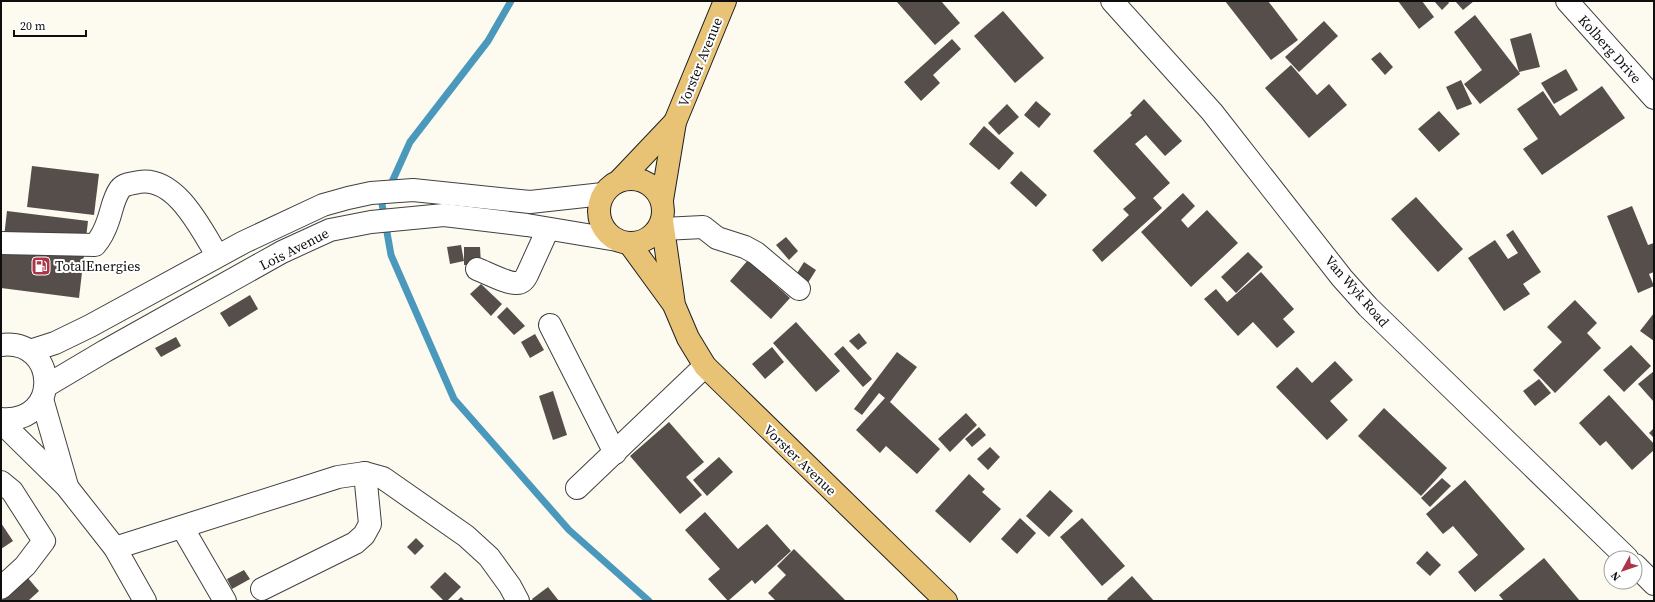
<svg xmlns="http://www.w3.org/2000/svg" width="1655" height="602" font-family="'Source Serif 4',serif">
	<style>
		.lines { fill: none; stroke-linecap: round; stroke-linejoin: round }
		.stream { stroke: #4a99bd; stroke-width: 7 }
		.building { fill: #554e4b }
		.minor-casing { stroke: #414141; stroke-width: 24 }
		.major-casing { stroke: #1f1f1f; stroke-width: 24 }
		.minor { stroke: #fff; stroke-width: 22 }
		.major { stroke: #e8c375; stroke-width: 22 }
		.labels { text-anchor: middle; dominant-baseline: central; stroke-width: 4; stroke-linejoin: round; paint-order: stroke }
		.street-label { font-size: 14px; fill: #0e0e0e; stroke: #fff }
		.poi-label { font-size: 14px; fill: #0e0e0e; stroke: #fff; text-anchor: start }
	</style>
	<rect width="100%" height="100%" fill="#fdfaf0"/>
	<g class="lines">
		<path class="stream" d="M511,1L488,41L410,142L382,204L391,255L454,399L569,530L649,601"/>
	</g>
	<g class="building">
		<path d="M896,1H941L960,23L935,45Z"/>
		<path d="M1225,1H1268L1298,40L1271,60Z"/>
		<path d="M1398,1H1422L1434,17L1419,29Z"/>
		<path d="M1434,1H1448L1449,3L1442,10Z"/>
		<path d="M1455,1H1474L1463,10Z"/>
		<path d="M1003,11L1044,58L1015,83L974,36Z"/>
		<path d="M1475,15L1519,72L1510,39L1531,33L1540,67L1519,72L1520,74L1480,104L1464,84L1482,70L1454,32Z"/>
		<path d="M1324,21L1338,36L1299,72L1285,57Z"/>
		<path d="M952,39L961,49L933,75L940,83L921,101L904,82Z"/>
		<path d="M1380,52L1393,67L1385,75L1371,59Z"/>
		<path d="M1291,65L1317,95L1329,84L1347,105L1309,138L1265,88Z"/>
		<path d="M1566,69L1578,90L1554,104L1541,83Z"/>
		<path d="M1461,80L1472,104L1457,110L1446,87Z"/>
		<path d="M1602,86L1625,118L1542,175L1523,149L1538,139L1517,109L1543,91L1560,116Z"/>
		<path d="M1144,99L1182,141L1165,156L1146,135L1135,144L1170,183L1153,198L1162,208L1102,262L1092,250L1129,215L1123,209L1136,198L1093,151L1132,115L1130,113Z"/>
		<path d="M1036,101L1051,114L1039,128L1024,115Z"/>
		<path d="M1007,104L1019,117L999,135L988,123Z"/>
		<path d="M1439,111L1460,134L1439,152L1418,129Z"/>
		<path d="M984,126L1014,153L999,170L969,144Z"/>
		<path d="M32,166L99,174L94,215L27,207Z"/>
		<path d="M1021,171L1047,195L1036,207L1010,183Z"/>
		<path d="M1183,193L1195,206L1181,220L1188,228L1207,210L1238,243L1191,287L1141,232Z"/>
		<path d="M1416,197L1463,249L1438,272L1391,219Z"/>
		<path d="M1632,206L1648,245L1654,243V272L1649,274L1654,286L1638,293L1607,216Z"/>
		<path d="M7,211L88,221L79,298L1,288V263Z"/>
		<path d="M1513,230L1541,272L1523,284L1530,294L1504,311L1468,258L1495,240L1508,259L1518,253L1506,235Z"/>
		<path d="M786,237L798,251L789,260L776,245Z"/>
		<path d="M461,245L464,261L450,264L447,247Z"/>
		<path d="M464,247H480L481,264L464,265Z"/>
		<path d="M1248,252L1263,267L1236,293L1221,277Z"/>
		<path d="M748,260L790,298L771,319L730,281Z"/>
		<path d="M804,262L816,270L806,286L794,278Z"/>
		<path d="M1261,272L1294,309L1283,319L1295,332L1277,348L1253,322L1238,336L1204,299L1216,289L1227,302Z"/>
		<path d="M481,284L502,304L491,316L470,294Z"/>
		<path d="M250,295L258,309L229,327L220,313Z"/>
		<path d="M1575,300L1597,323L1587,333L1601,348L1555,393L1533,370L1562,342L1547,327Z"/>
		<path d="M507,307L525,326L514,335L497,317Z"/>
		<path d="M1654,313V341L1640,331Z"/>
		<path d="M796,322L840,371L816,392L773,343Z"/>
		<path d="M859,333L867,343L858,350L849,341Z"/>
		<path d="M535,334L544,350L530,358L521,342Z"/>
		<path d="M176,337L181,346L161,357L155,348Z"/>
		<path d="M1631,345L1651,366L1624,392L1603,370Z"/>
		<path d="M843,346L872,379L863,387L834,354Z"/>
		<path d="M772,347L784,362L765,379L752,364Z"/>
		<path d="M897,352L917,367L890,402L940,449L917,474L886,446L880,453L856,430L885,398L879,393L862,415L854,409Z"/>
		<path d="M1335,361L1353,380L1330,401L1348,420L1327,440L1276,387L1297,367L1312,383Z"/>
		<path d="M1654,371V402L1638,384Z"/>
		<path d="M1539,379L1551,393L1535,406L1523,391Z"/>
		<path d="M553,391L567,435L553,440L539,396Z"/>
		<path d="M1609,395L1654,444V450L1632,470L1606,441L1600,446L1579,423Z"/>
		<path d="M1384,408L1447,468L1421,496L1358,436Z"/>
		<path d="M966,413L977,425L950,452L938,439Z"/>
		<path d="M669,422L704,462L686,477L702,495L680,514L630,456Z"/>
		<path d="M979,427L986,435L972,447L965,439Z"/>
		<path d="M1654,428V438L1649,433Z"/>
		<path d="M990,447L1000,457L988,470L977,459Z"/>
		<path d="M719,457L733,472L707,496L693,480Z"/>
		<path d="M969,474L985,489L982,492L1001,509L970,543L935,511Z"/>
		<path d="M1442,478L1451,486L1430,507L1421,498Z"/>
		<path d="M1465,480L1525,549L1475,592L1458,572L1478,555L1453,526L1443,534L1426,514Z"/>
		<path d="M1050,490L1073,511L1049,537L1026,516Z"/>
		<path d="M705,512L738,549L767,524L791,551L755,584L752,580L728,601L708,579L720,569L685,530Z"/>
		<path d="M1020,518L1036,533L1017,554L1001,539Z"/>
		<path d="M1082,518L1125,566L1102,586L1060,537Z"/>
		<path d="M1,523L13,541L1,549Z"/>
		<path d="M416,538L424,546L415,555L407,547Z"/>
		<path d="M794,549L846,601H776L768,593L786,575L777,566Z"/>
		<path d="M1427,551L1441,565L1430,576L1416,563Z"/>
		<path d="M1544,558L1580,601H1504L1499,595Z"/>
		<path d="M244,570L250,579L232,589L227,579Z"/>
		<path d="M445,572L461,587L447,601H444L430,587Z"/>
		<path d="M1132,576L1154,601H1109L1107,599Z"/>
		<path d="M27,577L39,591L28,601H1Z"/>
		<path d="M548,587L559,601H533L532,599Z"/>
		<path d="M461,597L465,601H457Z"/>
	</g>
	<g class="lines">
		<defs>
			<g id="minor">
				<path d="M1112,1L1212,112L1342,278L1368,307L1627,558"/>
				<path d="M1567,1L1654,98"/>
				<path d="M663,229L703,227L717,238L745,247L756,253L799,289"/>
				<path d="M1,243L95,245C101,238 105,230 108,221C112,210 113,199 120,189C124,184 133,183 139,182C176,176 201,229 217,255"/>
				<path d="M477,269C487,273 508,284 517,283C522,283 525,279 527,275L548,229"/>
				<path d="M550,325L615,453"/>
				<path d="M1,345C58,338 62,424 1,419"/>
				<path d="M30,351L55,343L90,326L244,242L323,205L348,198L371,193L413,190L530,202L603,194"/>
				<path d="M46,386L105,351L282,252L330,230L371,222L444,215L527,225L617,240"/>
				<path d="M42,399L67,486"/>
				<path d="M1,422L67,487L115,548L145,601"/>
				<path d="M1,482L12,491L44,541L25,566L1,588"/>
				<path d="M577,488L705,366"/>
				<path d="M182,527L225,601"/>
				<path d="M115,548L338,477L365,473L383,478L466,536L489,557L510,586L518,601"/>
				<path d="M1635,565L1654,584"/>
				<path d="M262,589L355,543L364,535L370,524L365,473"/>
			</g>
			<g id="major">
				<circle cx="631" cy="211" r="32"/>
				<path d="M620,180L675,122"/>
				<path d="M662,200L675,122L725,1"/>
				<path d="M662,221L674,305L688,338L705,366L946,601"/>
				<path d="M629,243L672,302"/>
			</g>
		</defs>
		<use href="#minor" class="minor-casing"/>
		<use href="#major" class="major-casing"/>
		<use href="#minor" class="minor"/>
		<use href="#major" class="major"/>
	</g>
	<defs>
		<symbol id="fuel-square" viewBox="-11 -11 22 22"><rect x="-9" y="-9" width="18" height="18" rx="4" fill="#ad3646" stroke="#fff"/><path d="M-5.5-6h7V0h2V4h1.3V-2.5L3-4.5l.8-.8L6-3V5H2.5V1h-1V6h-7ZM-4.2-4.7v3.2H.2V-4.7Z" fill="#fff"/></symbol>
	</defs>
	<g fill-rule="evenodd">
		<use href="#fuel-square" x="30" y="255" width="22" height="22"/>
	</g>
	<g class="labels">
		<g class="street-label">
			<text transform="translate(1610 49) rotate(48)">Kolberg Drive</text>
			<text transform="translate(700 62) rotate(-68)">Vorster Avenue</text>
			<text transform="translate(294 249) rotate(-27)">Lois Avenue</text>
			<text transform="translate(1357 291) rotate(49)">Van Wyk Road</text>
			<text transform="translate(800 460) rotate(44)">Vorster Avenue</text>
		</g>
		<g class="poi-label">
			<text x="55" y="266">TotalEnergies</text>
		</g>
	</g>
	<rect width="1655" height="602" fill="none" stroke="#0e0e0e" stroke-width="4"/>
	<g transform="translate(1623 570) rotate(230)"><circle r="19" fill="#ffffff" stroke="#9f9f9f"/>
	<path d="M0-3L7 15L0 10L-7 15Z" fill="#ad3646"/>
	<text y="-6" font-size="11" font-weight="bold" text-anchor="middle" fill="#0e0e0e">N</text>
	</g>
	<path d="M14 30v6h72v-6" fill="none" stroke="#0e0e0e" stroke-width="2"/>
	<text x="20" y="30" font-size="12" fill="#0e0e0e" stroke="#ffffff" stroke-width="3" paint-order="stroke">20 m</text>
</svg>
